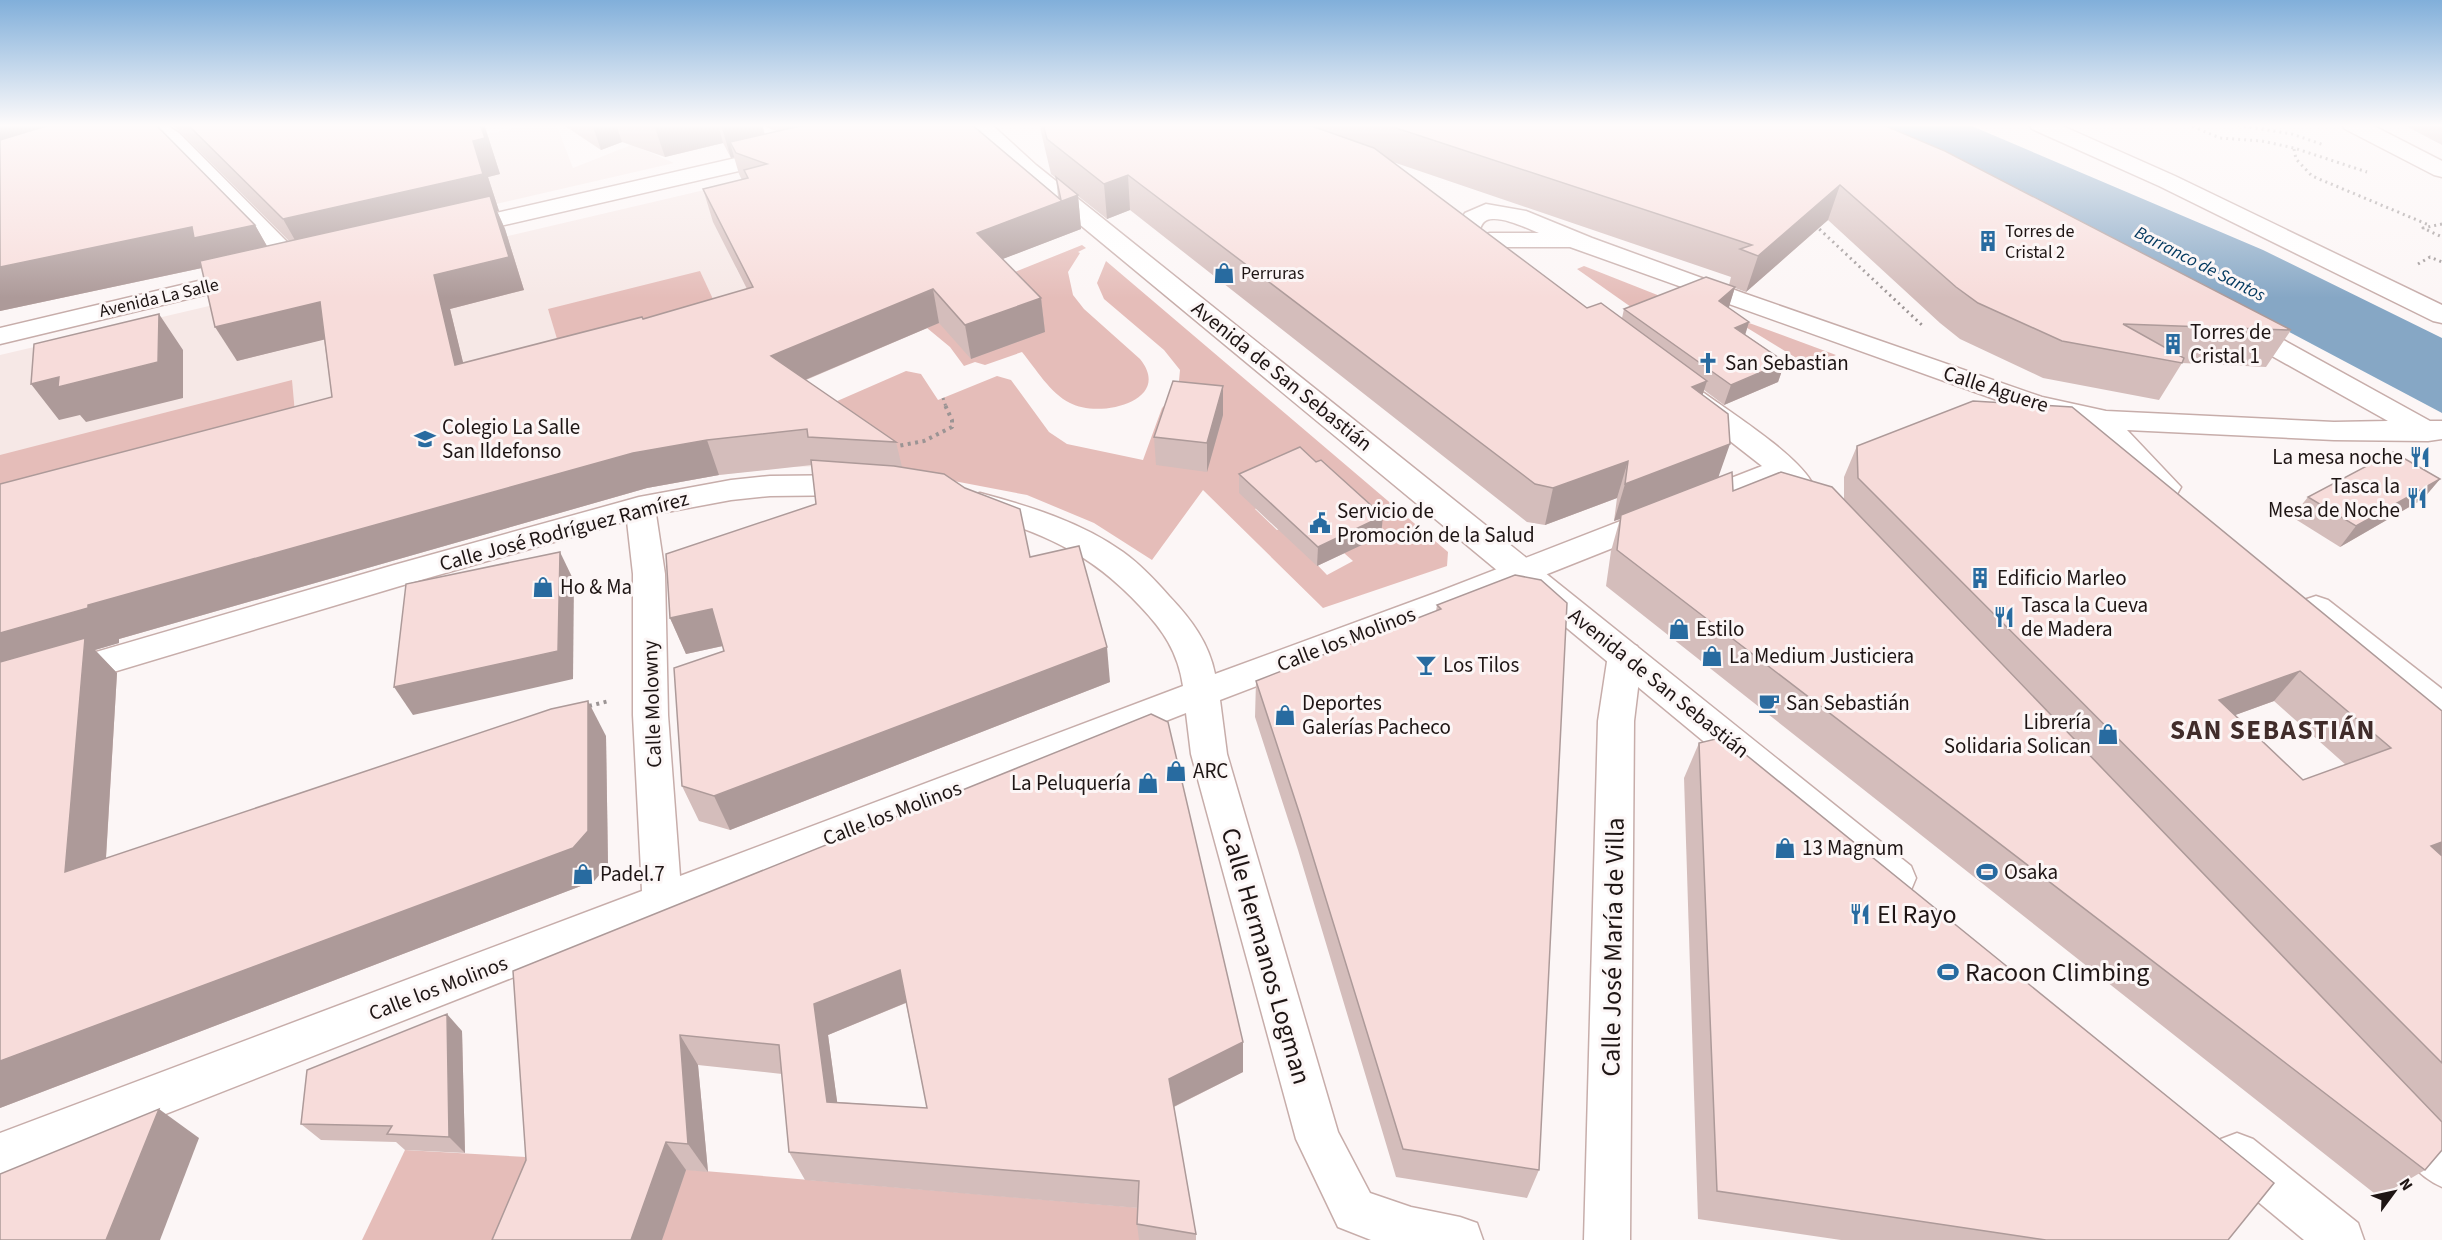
<svg xmlns="http://www.w3.org/2000/svg" width="2442" height="1240" font-family="'Source Sans 3',sans-serif">
	<style>
		.built { fill: #f6e8e6 }
		.green { fill: #e5bdb9; fill-rule: evenodd }
		.water { fill: #86a7c5 }
		.lines { fill: none; stroke-linecap: round; stroke-linejoin: round }
		.street-casing { stroke: #c7adaa; stroke-width: 3 }
		.secondary-casing { stroke: #c7adaa; stroke-width: 3 }
		.path-far1 { stroke: #9b9494; stroke-width: 3; stroke-dasharray: 2 4; stroke-linecap: butt }
		.path { stroke: #9b9494; stroke-width: 4; stroke-dasharray: 3 4.5; stroke-linecap: butt }
		.street { fill: #fff; fill-rule: evenodd }
		.secondary { fill: #fff; fill-rule: evenodd }
		.wall { fill: #d4bdbb; fill-rule: evenodd }
		.shaded-wall { fill: #ad9a99 }
		.building { fill: #f7dcda; stroke: #ad9a99; stroke-width: 1.5; fill-rule: evenodd }
		.labels { text-anchor: middle; dominant-baseline: central; stroke-width: 6; stroke-linejoin: round; paint-order: stroke }
		.far-poi-label { font-size: 18px; fill: #1e1514; stroke: #fcf6f6; text-anchor: start }
		.far-water-label { font-size: 18px; font-style: italic; fill: #00375e; stroke: #fcf6f6 }
		.far-street-label { font-size: 18px; fill: #1e1514; stroke: #fcf6f6 }
		.poi-label { font-size: 21px; fill: #1e1514; stroke: #fcf6f6; text-anchor: start }
		.street-label { font-size: 21px; fill: #1e1514; stroke: #fcf6f6 }
		.near-poi-label { font-size: 26px; fill: #1e1514; stroke: #fcf6f6; text-anchor: start }
		.near-street-label { font-size: 26px; fill: #1e1514; stroke: #fcf6f6 }
		.district-label { font-size: 27px; font-weight: bold; letter-spacing: 1.5px; fill: #412d2b; stroke: #fcf6f6 }
	</style>
	<rect width="100%" height="100%" fill="#fcf6f6"/>
	<g class="built">
		<path d="M535,124H556L573,168L636,143L640,148L674,163L340,240L329,167Z"/>
		<path d="M730,184L736,268L841,466L789,467L719,475L647,488L213,611L0,674V355Z"/>
	</g>
	<g class="green">
		<path d="M1082,245L1086,248L1078,252L1080,253L1068,272L1073,295L1084,309L1140,359C1174,401 1099,419 1070,403C1050,393 1036,369 1022,352L985,365L975,362L964,366L950,347L927,328L964,311L948,299Z"/>
		<path d="M1106,261L1448,552L1447,566L1323,608L1203,490L1152,560L1094,523L1027,495L891,469L812,412L906,371L921,374L938,400L997,376L1011,380L1049,432L1067,444L1143,460L1162,408L1178,391L1180,370L1164,350L1104,299L1097,283ZM1258,507L1344,553L1353,561L1327,575L1282,528L1277,530L1255,509Z"/>
		<path d="M1584,266L1660,296L1631,307L1577,269Z"/>
		<path d="M700,271L718,310L561,352L548,309Z"/>
		<path d="M1749,323L1752,324L1836,355L1811,367L1749,329L1745,327Z"/>
		<path d="M292,380L298,447L0,528V455Z"/>
		<path d="M405,1150L562,1159L1142,1208L1140,1240H362Z"/>
	</g>
	<path class="water" d="M1855,124H1967L2263,250L2442,338V413L2159,263Z"/>
	<g class="lines">
		<defs>
			<g id="street">
				<path d="M143,124H165L179,133L306,261L310,266L306,271L297,274L288,271L163,143L142,126Z"/>
				<path d="M2029,124H2058L2175,176L2442,305V323L2433,321L2159,186L2032,129Z"/>
				<path d="M2342,124H2370L2442,161V177L2434,175L2345,129Z"/>
				<path d="M1486,204L1526,211L1592,238L1743,293L2042,397L2106,411L2334,422L2388,421L2231,333L2227,327L2231,321L2240,319L2249,321L2430,421H2442V439L2428,441L2334,440L2127,430L2181,487L2177,494L2166,497L2155,494L2122,463L2096,427L2025,410L1570,247H1490L1481,245L1478,240L1481,235L1490,233H1539C1527,228 1500,215 1487,220C1482,222 1481,227 1479,231L1470,233L1461,231L1458,226L1465,213Z"/>
				<path d="M1694,390L1704,393C1733,414 1793,452 1811,481L1807,488C1795,491 1788,490 1779,482L1462,608L1220,700L1227,754L1338,1132L1370,1193L1411,1207L1460,1217L1477,1223L1483,1240H1371L1338,1227L1296,1139L1191,754L1186,713L0,1179V1133L642,891L633,715V574L627,521L400,586L0,706V680L394,565L639,497L731,480L770,476L858,475L869,478L873,485L869,492L858,495L770,496L731,500L656,514L665,574L668,715L680,876L1183,686C1178,652 1163,630 1140,606C1087,549 1042,534 969,510L965,503L969,496L980,493C1029,506 1081,522 1123,552C1141,565 1155,580 1169,596C1191,619 1209,643 1215,674L1438,592L1762,466L1684,405L1680,399L1684,393Z"/>
				<path d="M2316,596L2328,600L2442,689V722L2430,718L2304,616L2300,608L2304,600Z"/>
				<path d="M1625,642L1637,646L1642,655L1634,721L1630,1240H1584L1598,721L1608,655L1613,646Z"/>
				<path d="M2406,1102L2422,1109L2442,1131V1187C2417,1176 2394,1149 2384,1124L2390,1109Z"/>
			</g>
			<g id="secondary">
				<path d="M967,124H991L1036,165L1911,866L1916,878L1911,890L1897,895L1883,890L1020,175Z"/>
				<path d="M779,148L787,150L790,155L787,160L457,236L448,234L445,229L448,224L457,222Z"/>
				<path d="M249,269L258,272L262,277L258,282L0,344V328Z"/>
				<path d="M2237,1133L2253,1139L2358,1223L2364,1240H2304L2221,1171L2214,1155L2221,1139Z"/>
			</g>
		</defs>
		<use href="#street" class="street-casing"/>
		<use href="#secondary" class="secondary-casing"/>
		<g class="path-far1">
			<path d="M2154,124H2174"/>
			<path d="M2187,124L2220,138L2262,141L2294,148L2367,172"/>
			<path d="M2232,124L2292,134L2324,145"/>
			<path d="M2294,149L2296,159L2312,176L2429,225"/>
			<path d="M2442,224L2423,228L2442,237"/>
			<path d="M1815,225L1924,327"/>
			<path d="M2418,264L2430,257L2442,262"/>
			<path d="M943,398L946,407"/>
		</g>
		<g class="path">
			<path d="M893,447L924,441L952,427V420L945,405"/>
			<path d="M589,706L609,701"/>
		</g>
		<use href="#street" class="street"/>
		<use href="#secondary" class="secondary"/>
	</g>
	<g class="wall">
		<path d="M0,124L255,225L267,246L289,241L172,124H484L500,174L488,177L499,211H497L505,229L524,290L450,309L463,363L643,319L747,289L713,222L703,189L742,180L739,174L734,157L731,158L723,143L665,157L622,142L601,150L562,124H971L1058,197L1056,178L1051,174L1041,132L1040,124H1881L2291,330L2266,367L2182,363L2159,400L2043,378L1960,339L1940,323L1828,220L1746,292L1735,288L1728,308L1749,322L1745,334L1785,362L1778,382L1724,405L1704,390L1702,395L1719,477L1733,491L1844,499V477L1857,446L2442,711V1150L2425,1170L2379,1197L1606,586L1611,551L1620,519L1614,521L1617,498L1545,525L1527,522L1130,210L1107,219L1078,196L1081,229L1002,259L1041,298L1045,332L971,359L939,323L806,380L896,442L902,467L1030,557L1110,682L730,830L699,821L682,786L724,651L723,646L686,654L670,618L816,504L812,465L719,475L647,488L119,639V643L95,650L117,673L106,859L606,736L608,865L594,881L0,1108V484L332,397L324,339L237,361L202,268L0,311ZM762,125L773,130L777,131L765,134ZM1393,162L1731,277L1729,285L1624,309L1622,318L1587,308ZM2274,701L2346,765L2303,780L2235,715Z"/>
		<path d="M2402,124H2442V145Z"/>
		<path d="M1223,415L1207,472L1156,465L1154,437Z"/>
		<path d="M1316,462L1381,536L1317,566L1239,493V474Z"/>
		<path d="M2440,479L2423,499L2340,547L2292,517L2308,497Z"/>
		<path d="M1515,575L1539,1170L1527,1198L1396,1177L1298,850L1255,717L1256,681L1436,611L1437,605Z"/>
		<path d="M1151,714L1243,1042V1072L1174,1107L1196,1234V1240H1139L1137,1224L1138,1208L805,1180L789,1152L782,1074L698,1065L708,1172L686,1170L662,1240H492L526,1160L513,971ZM906,1003L927,1108L837,1102L828,1035Z"/>
		<path d="M1699,743L2228,1240H1841L1698,1219L1684,778Z"/>
		<path d="M462,1031L465,1153L405,1150L396,1142L321,1140L301,1124Z"/>
	</g>
	<g class="shaded-wall">
		<path d="M0,124H129L0,166Z"/>
		<path d="M480,124H484L500,174L488,177L499,211H497L505,229L524,290L450,309L472,399L304,256L283,219L473,141Z"/>
		<path d="M592,124H616L622,142L601,150Z"/>
		<path d="M657,124H718L723,143L665,157L654,125Z"/>
		<path d="M728,124H762L768,149L730,142L734,157L731,158L721,125Z"/>
		<path d="M1128,175L1130,210L1107,219L1104,184Z"/>
		<path d="M1840,185L1828,220L1746,292L1758,256Z"/>
		<path d="M1078,195L1081,229L982,267L977,233Z"/>
		<path d="M255,225L276,262L211,266L0,311V267L192,227Z"/>
		<path d="M1735,287L1729,307L1713,321L1719,301Z"/>
		<path d="M933,289L939,323L781,390L771,356Z"/>
		<path d="M1041,298L1045,332L971,359L965,325Z"/>
		<path d="M320,302L339,336L237,361L215,327Z"/>
		<path d="M159,314L183,350V398L86,422L80,415L59,420L31,384Z"/>
		<path d="M1749,322L1743,342L1735,328Z"/>
		<path d="M1785,362L1778,382L1724,405L1731,385Z"/>
		<path d="M1707,381L1695,418L1692,387Z"/>
		<path d="M1223,386V415L1207,472V443Z"/>
		<path d="M707,440L719,475L647,488L119,639V643L95,650L117,673L103,906L65,872L0,678V633L88,605L633,453Z"/>
		<path d="M1730,444L1717,481L1621,515L1620,519L1614,521L1625,484Z"/>
		<path d="M1628,461L1617,498L1545,525L1553,488Z"/>
		<path d="M2440,479L2423,499L2340,547L2356,526Z"/>
		<path d="M1383,516L1381,536L1317,566L1318,547Z"/>
		<path d="M560,552L574,581L573,679L413,715L394,687Z"/>
		<path d="M712,609L727,645L686,654L670,618Z"/>
		<path d="M1107,647L1110,682L730,830L714,796Z"/>
		<path d="M2300,671L2274,701L2194,730L2219,700Z"/>
		<path d="M588,701L606,736L608,865L594,881L0,1108V1061Z"/>
		<path d="M2442,842V859L2431,846Z"/>
		<path d="M900,970L910,1001L828,1035L841,1130L827,1102L814,1004Z"/>
		<path d="M447,1014L462,1031L465,1153L449,1137Z"/>
		<path d="M680,1035L698,1065L708,1172L688,1144Z"/>
		<path d="M1243,1042V1072L1171,1108L1169,1079Z"/>
		<path d="M159,1109L199,1138L160,1240H106Z"/>
		<path d="M666,1142L686,1170L662,1240H631Z"/>
	</g>
	<g class="building">
		<path d="M53,124H155L255,225L194,238L192,227L0,267V140Z"/>
		<path d="M187,124H480L485,138L473,141L483,174L283,219Z"/>
		<path d="M809,124H971L1061,200L1056,177L1078,195L977,233L1041,298L965,325L933,289L771,356L896,442L808,437L807,429L707,440L633,453L88,605V608L0,633V484L332,397L320,302L215,327L200,261L490,196L509,257L434,275L455,365L642,317L643,319L753,287L703,189L748,178L744,170L767,164L736,153L730,142Z"/>
		<path d="M1043,124H1306L1374,148L1587,308L1601,303L1707,381L1692,387L1728,414L1730,444L1625,484L1628,461L1553,488L1535,484L1128,175L1104,184L1047,139Z"/>
		<path d="M1384,124H1881L1945,151L2291,330L2123,324L2184,358L2182,363L2062,341L1978,303L1956,287L1840,185L1758,256L1740,249L1752,245Z"/>
		<path d="M1706,277L1735,287L1719,301L1749,322L1735,328L1785,362L1731,385L1624,309Z"/>
		<path d="M159,314L158,362L58,387L59,377L31,384L34,344Z"/>
		<path d="M1173,381L1223,386L1207,443L1154,437Z"/>
		<path d="M1973,401L2072,407L2442,711V842L2431,846L2442,856V1063L1858,478L1857,446ZM2300,671L2391,748L2303,780L2219,700Z"/>
		<path d="M1300,447L1316,462L1321,460L1383,516L1318,547L1239,474Z"/>
		<path d="M2393,452L2440,479L2356,526L2308,497Z"/>
		<path d="M811,460L894,466L944,474L965,488L1020,509L1030,557L1079,546L1107,647L714,796L682,786L674,668L724,651L712,609L670,618L666,554L816,504Z"/>
		<path d="M1732,472L1733,491L1781,472L1832,487L2442,1122V1150L2425,1170L1617,550L1621,515Z"/>
		<path d="M560,552L558,651L394,687L406,584Z"/>
		<path d="M1515,575L1541,580L1567,603L1539,1170L1403,1149L1300,815L1256,681L1441,609L1437,605Z"/>
		<path d="M85,638L65,872L551,709L588,701V831L573,848L0,1061V662Z"/>
		<path d="M1151,714L1168,722L1243,1042L1169,1079L1196,1234L1137,1224L1139,1181L789,1152L779,1045L680,1035L688,1144L666,1142L631,1240H492L526,1160L513,971ZM900,970L927,1108L827,1102L814,1004Z"/>
		<path d="M1724,737L2274,1183L2228,1240H2046L1717,1191L1699,743Z"/>
		<path d="M447,1014L449,1137L387,1134L392,1126L301,1124L307,1070Z"/>
		<path d="M159,1109L106,1240H0V1174Z"/>
	</g>
	<linearGradient id="sky" x2="0" y2="1"><stop stop-color="#81afda"/><stop offset="0.42" stop-color="#fefbfb"/><stop offset="1" stop-color="#fefbfb" stop-opacity="0"/></linearGradient>
	<rect width="2442" height="298" fill="url(#sky)"/>
	<defs>
		<symbol id="building-bare" viewBox="-9 -9 18 18"><path d="M-4-6H4V6H1V3H-1V6H-4ZM-2.5-4.3h1.7v1.8h-1.7ZM.8-4.3h1.7v1.8H.8ZM-2.5-1h1.7V.8h-1.7ZM.8-1h1.7V.8H.8Z" fill="#286ba0" stroke="#fcf6f6" stroke-width="2.5" paint-order="stroke"/></symbol>
		<symbol id="shop-bare" viewBox="-9 -9 18 18"><path d="M-5-2.5h2.3a2.7 3.5 0 0 1 5.4 0H5L5.5 6h-11ZM-1.5-2.5h3a1.5 2.3 0 0 0-3 0Z" fill="#286ba0" stroke="#fcf6f6" stroke-width="2.5" paint-order="stroke"/></symbol>
		<symbol id="church-bare" viewBox="-9 -9 18 18"><path d="M-1.2-6h2.4v3.5h3.3v2.4h-3.3V6h-2.4V-.1h-3.3v-2.4h3.3Z" fill="#286ba0" stroke="#fcf6f6" stroke-width="2.5" paint-order="stroke"/></symbol>
		<symbol id="school-bare" viewBox="-9 -9 18 18"><path d="M0-5L7-2L0 1L-7-2ZM-4 1L0 2.5L4 1V4Q0 6-4 4Z" fill="#286ba0" stroke="#fcf6f6" stroke-width="2.5" paint-order="stroke"/></symbol>
		<symbol id="restaurant-bare" viewBox="-9 -9 18 18"><path d="M-5-6h1v4h1v-4h1v4h1v-4h1v5L-1.5 .5V6h-2V.5L-5-1ZM5-6V6H3V1.5H1.5Q1.5-4 5-6Z" fill="#286ba0" stroke="#fcf6f6" stroke-width="2.5" paint-order="stroke"/></symbol>
		<symbol id="civic-bare" viewBox="-9 -9 18 18"><path d="M-.6-6.5H3V-4.5H.6V-3L4-1V1h2V6H-6V1h2V-1L-.6-3ZM-1.2 2.5V6h2.4V2.5Z" fill="#286ba0" stroke="#fcf6f6" stroke-width="2.5" paint-order="stroke"/></symbol>
		<symbol id="bar-bare" viewBox="-9 -9 18 18"><path d="M-6-5H6L.8 .8V4.5H3.5V6h-7V4.5H-.8V.8Z" fill="#286ba0" stroke="#fcf6f6" stroke-width="2.5" paint-order="stroke"/></symbol>
		<symbol id="cafe-bare" viewBox="-9 -9 18 18"><path d="M-5.5-4.5H6V0H3Q3 3.5 0 3.5H-2.5Q-5.5 3.5-5.5 0ZM3-3.2v2h1.7v-2ZM-6 4.5H4V6H-6Z" fill="#286ba0" stroke="#fcf6f6" stroke-width="2.5" paint-order="stroke"/></symbol>
		<symbol id="stadium-bare" viewBox="-9 -9 18 18"><path d="M0-5a6.5 5 0 1 0 0 10a6.5 5 0 1 0 0-10ZM-3.5-1.8h7v3.6h-7Z" fill="#286ba0" stroke="#fcf6f6" stroke-width="2.5" paint-order="stroke"/></symbol>
	</defs>
	<g fill-rule="evenodd">
		<use href="#building-bare" x="1973" y="226" width="30" height="30"/>
		<use href="#shop-bare" x="1209" y="258" width="30" height="30"/>
		<use href="#building-bare" x="2158" y="329" width="30" height="30"/>
		<use href="#church-bare" x="1693" y="348" width="30" height="30"/>
		<use href="#school-bare" x="410" y="424" width="30" height="30"/>
		<use href="#restaurant-bare" x="2405" y="442" width="30" height="30"/>
		<use href="#restaurant-bare" x="2402" y="483" width="30" height="30"/>
		<use href="#civic-bare" x="1305" y="508" width="30" height="30"/>
		<use href="#building-bare" x="1965" y="563" width="30" height="30"/>
		<use href="#shop-bare" x="528" y="572" width="30" height="30"/>
		<use href="#restaurant-bare" x="1989" y="602" width="30" height="30"/>
		<use href="#shop-bare" x="1664" y="614" width="30" height="30"/>
		<use href="#shop-bare" x="1697" y="641" width="30" height="30"/>
		<use href="#bar-bare" x="1411" y="650" width="30" height="30"/>
		<use href="#cafe-bare" x="1754" y="688" width="30" height="30"/>
		<use href="#shop-bare" x="1270" y="700" width="30" height="30"/>
		<use href="#shop-bare" x="2093" y="719" width="30" height="30"/>
		<use href="#shop-bare" x="1161" y="756" width="30" height="30"/>
		<use href="#shop-bare" x="1133" y="768" width="30" height="30"/>
		<use href="#shop-bare" x="1770" y="833" width="30" height="30"/>
		<use href="#stadium-bare" x="1972" y="857" width="30" height="30"/>
		<use href="#shop-bare" x="568" y="859" width="30" height="30"/>
		<use href="#restaurant-bare" x="1845" y="899" width="30" height="30"/>
		<use href="#stadium-bare" x="1933" y="957" width="30" height="30"/>
	</g>
	<g class="labels">
		<g class="far-poi-label">
			<text x="2005" y="231">Torres de<tspan x="2005" dy="21">Cristal 2</tspan></text>
			<text x="1241" y="273">Perruras</text>
		</g>
		<g class="far-water-label">
			<text transform="translate(2200 264) rotate(27)">Barranco de Santos</text>
		</g>
		<g class="far-street-label">
			<text transform="translate(159 298) rotate(-13)">Avenida La Salle</text>
		</g>
		<g class="poi-label">
			<text x="2190" y="332">Torres de<tspan x="2190" dy="24">Cristal 1</tspan></text>
			<text x="1725" y="363">San Sebastian</text>
			<text x="442" y="427">Colegio La Salle<tspan x="442" dy="24">San Ildefonso</tspan></text>
			<text x="2403" y="457" text-anchor="end">La mesa noche</text>
			<text x="2400" y="486" text-anchor="end">Tasca la<tspan x="2400" dy="24">Mesa de Noche</tspan></text>
			<text x="1337" y="511">Servicio de<tspan x="1337" dy="24">Promoción de la Salud</tspan></text>
			<text x="1997" y="578">Edificio Marleo</text>
			<text x="560" y="587">Ho &amp; Ma</text>
			<text x="2021" y="605">Tasca la Cueva<tspan x="2021" dy="24">de Madera</tspan></text>
			<text x="1696" y="629">Estilo</text>
			<text x="1729" y="656">La Medium Justiciera</text>
			<text x="1443" y="665">Los Tilos</text>
			<text x="1302" y="703">Deportes<tspan x="1302" dy="24">Galerías Pacheco</tspan></text>
			<text x="1786" y="703">San Sebastián</text>
			<text x="2091" y="722" text-anchor="end">Librería<tspan x="2091" dy="24">Solidaria Solican</tspan></text>
			<text x="1193" y="771">ARC</text>
			<text x="1131" y="783" text-anchor="end">La Peluquería</text>
			<text x="1802" y="848">13 Magnum</text>
			<text x="2004" y="872">Osaka</text>
			<text x="600" y="874">Padel.7</text>
		</g>
		<g class="street-label">
			<text transform="translate(1282 376) rotate(39)">Avenida de San Sebastián</text>
			<text transform="translate(1996 389) rotate(18)">Calle Aguere</text>
			<text transform="translate(564 531) rotate(-15)">Calle José Rodríguez Ramírez</text>
			<text transform="translate(1346 639) rotate(-21)">Calle los Molinos</text>
			<text transform="translate(1659 683) rotate(39)">Avenida de San Sebastián</text>
			<text transform="translate(652 704) rotate(-92)">Calle Molowny</text>
			<text transform="translate(892 813) rotate(-21)">Calle los Molinos</text>
			<text transform="translate(438 988) rotate(-21)">Calle los Molinos</text>
		</g>
		<g class="near-poi-label">
			<text x="1877" y="914">El Rayo</text>
			<text x="1965" y="972">Racoon Climbing</text>
		</g>
		<g class="near-street-label">
			<text transform="translate(1613 947) rotate(-89)">Calle José María de Villa</text>
			<text transform="translate(1266 956) rotate(74)">Calle Hermanos Logman</text>
		</g>
		<g class="district-label">
			<text x="2273" y="730">SAN SEBASTIÁN</text>
		</g>
	</g>
	<g transform="translate(2394 1192) rotate(57)" stroke="#fcf6f6" stroke-width="4.5" paint-order="stroke">
	<path d="M0-4.5L10 22L0 15L-10 22Z" fill="#1e1514"/>
	<text y="-9" font-size="16" font-weight="bold" text-anchor="middle" fill="#1e1514">N</text>
	</g>
</svg>
